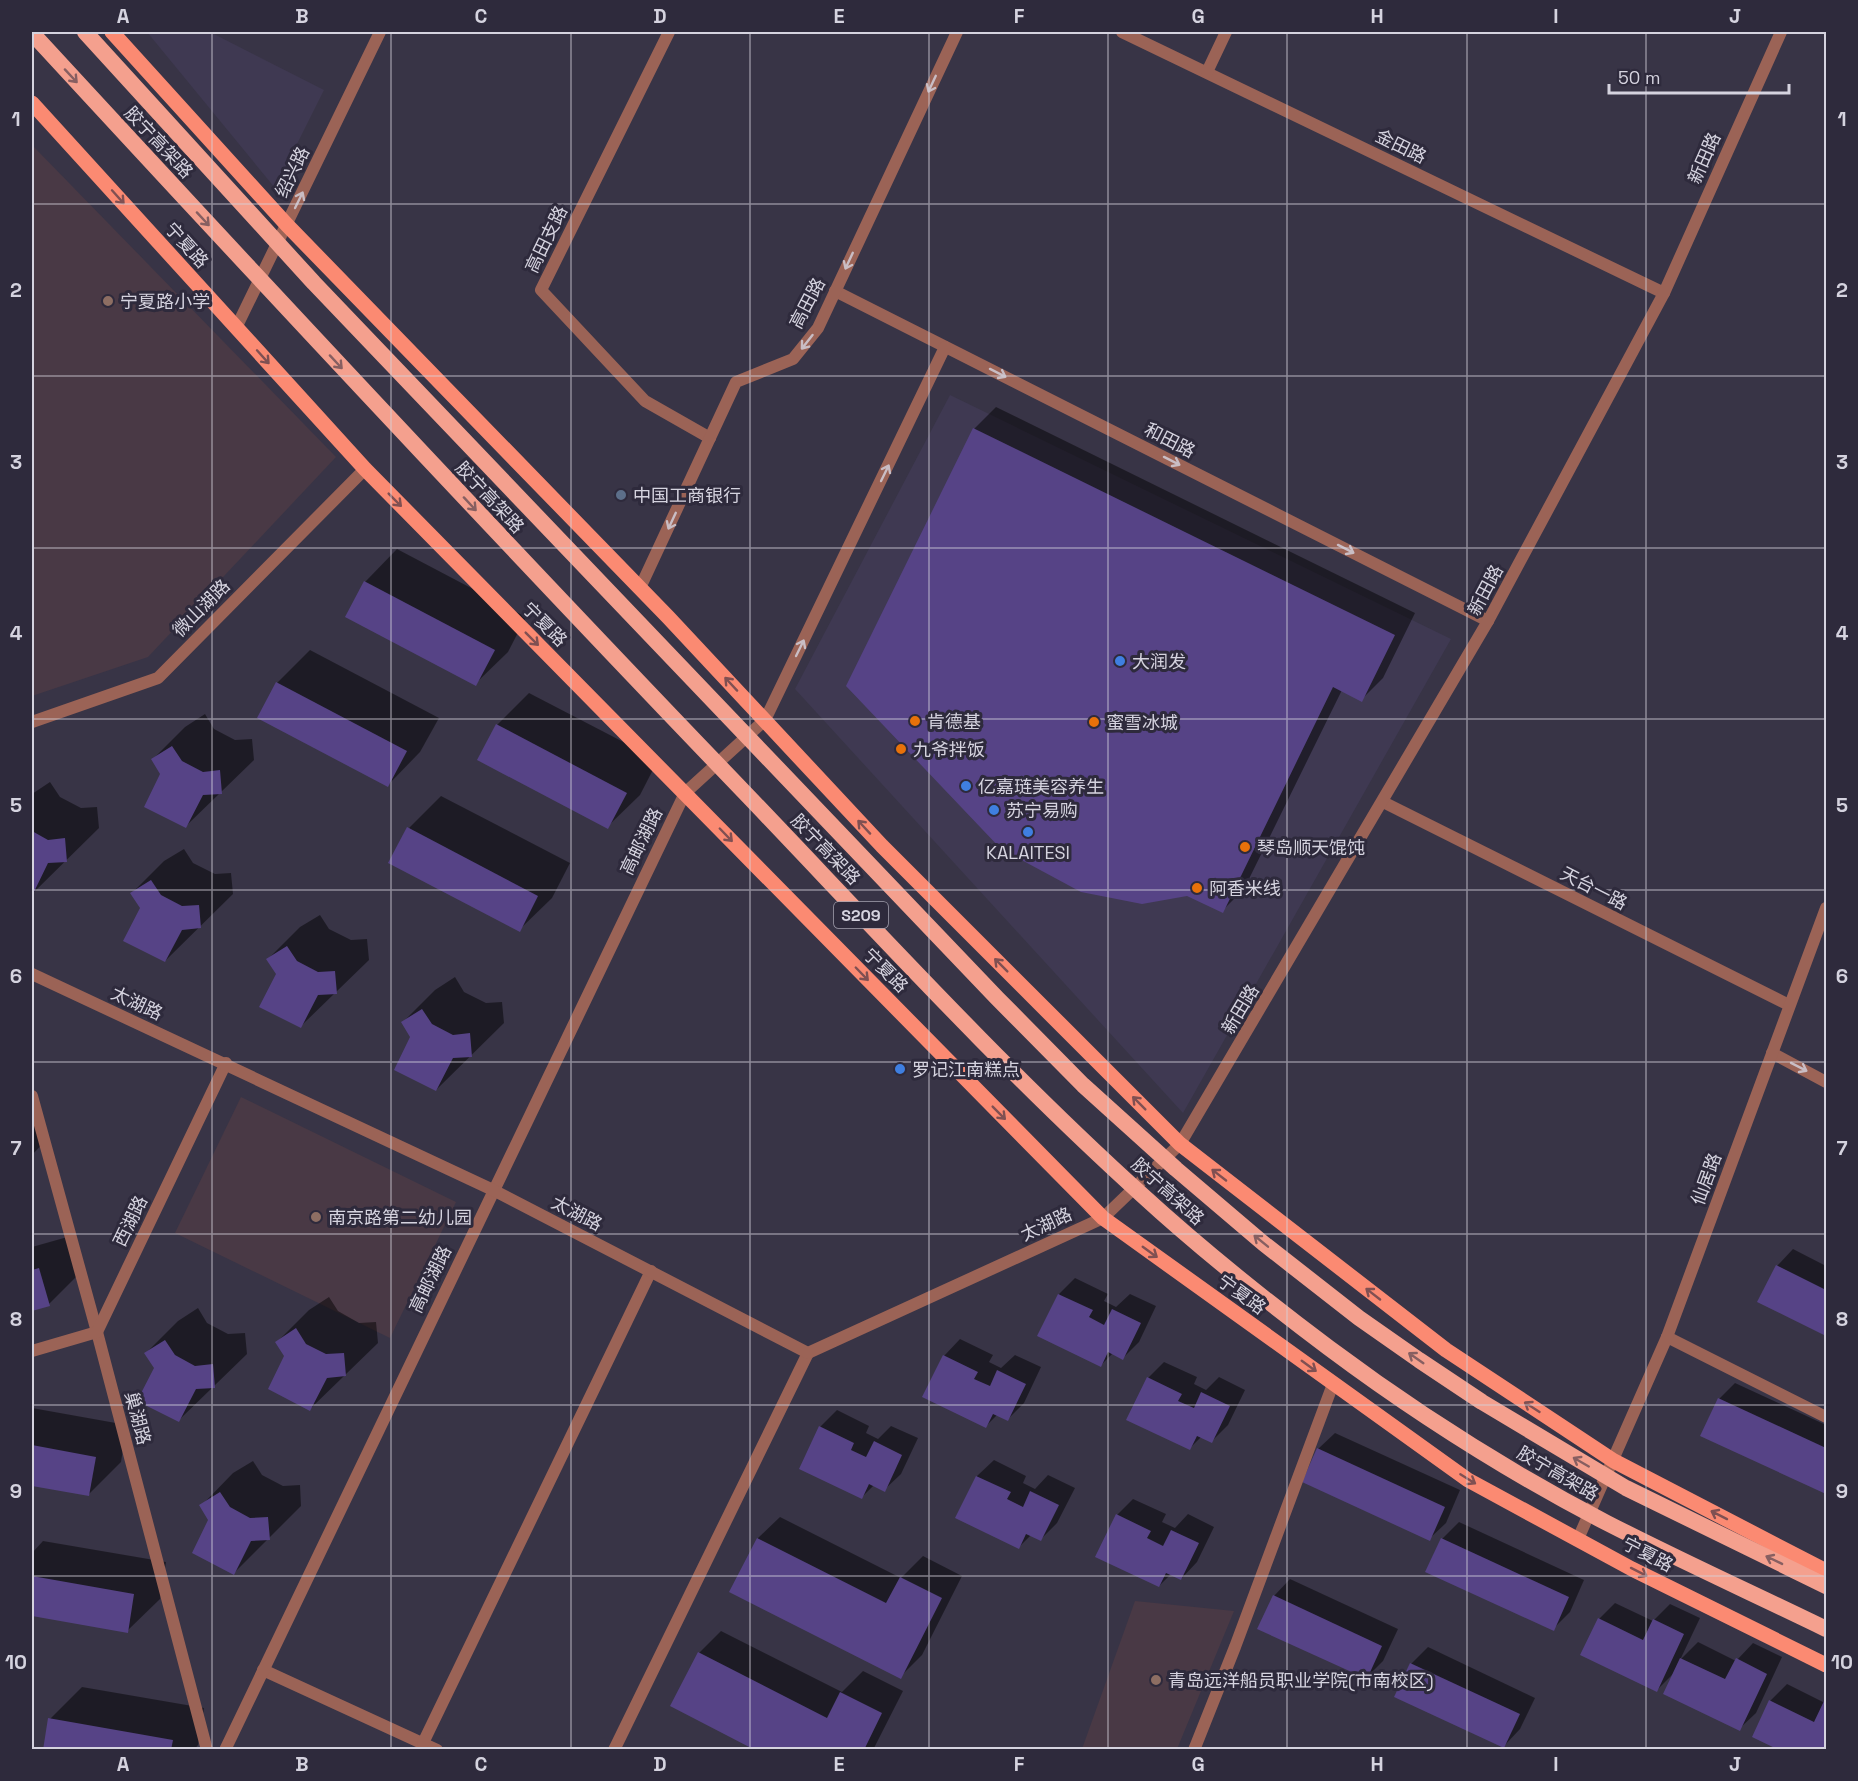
<svg xmlns="http://www.w3.org/2000/svg" width="1858" height="1781" font-family="'Space Grotesk','Noto Sans SC',sans-serif">
	<style>
		.built { fill: #3f3952 }
		.education { fill: #493945 }
		.shadow { fill: #0007 }
		.building { fill: #564386 }
		.lines { fill: none; stroke-linecap: round; stroke-linejoin: round }
		.service { stroke: #9b6356; stroke-width: 12 }
		.minor { stroke: #9b6356; stroke-width: 12 }
		.tertiary { stroke: #9b6356; stroke-width: 12 }
		.primary { stroke: #fb8a72; stroke-width: 15 }
		.trunk-bridge { stroke: #f4a08e; stroke-width: 16 }
		.oneway { stroke: #875f61 }
		.oneway2 { stroke: #c9bdc4 }
		.oneway3 { stroke: #805052 }
		.grid { fill: none; stroke: #d5d3df; stroke-width: 1.5; stroke-opacity: 0.55 }
		.education-dot { fill: #8d6e63; stroke: #2e2a3c; stroke-width: 2 }
		.service-dot { fill: #5c6f8a; stroke: #2e2a3c; stroke-width: 2 }
		.shop-dot { fill: #3f7fe0; stroke: #2e2a3c; stroke-width: 2 }
		.food-dot { fill: #e8710a; stroke: #2e2a3c; stroke-width: 2 }
		.labels { text-anchor: middle; dominant-baseline: central; stroke-width: 6; stroke-linejoin: round; paint-order: stroke }
		.shield { fill: #2e2a3c; stroke: #a3a0ae; stroke-width: 1.5 }
		.shield-label { font-size: 16px; font-weight: bold; fill: #d5d3df }
		.street-label { font-size: 18px; fill: #d5d3df; stroke: #2e2a3c }
		.poi-label { font-size: 18px; fill: #d5d3df; stroke: #2e2a3c; text-anchor: start }
		.neatline { fill: none; stroke: #d5d3df; stroke-width: 2 }
		.grid-label { font-size: 20px; text-anchor: middle; font-weight: bold; fill: #d5d3df }
	</style>
	<rect width="100%" height="100%" fill="#383446"/>
	<g class="built">
		<path d="M147,32H210L324,90L275,188Z"/>
		<path d="M950,395L1451,639L1183,1113L795,689Z"/>
	</g>
	<g class="education">
		<path d="M32,145L336,457L148,657L32,696Z"/>
		<path d="M241,1097L456,1202L390,1338L175,1233Z"/>
		<path d="M1135,1601L1234,1611L1177,1749H1082Z"/>
	</g>
	<g class="shadow">
		<path d="M996,407L1415,613L1383,678L1361,700L1342,690L1244,889L1222,911L1187,894L974,429Z"/>
		<path d="M397,549L526,617L508,652L475,684L365,582Z"/>
		<path d="M310,650L439,718L420,752L388,785L259,717L277,683Z"/>
		<path d="M529,693L658,760L640,795L607,827L497,725Z"/>
		<path d="M205,714L214,729L235,740L252,739L254,760L186,826L153,759L185,727Z"/>
		<path d="M50,782L60,797L81,808L97,807L99,828L32,894V794Z"/>
		<path d="M441,796L570,863L552,898L519,930L409,828Z"/>
		<path d="M184,849L193,863L215,874L231,873L233,894L165,961L142,908L132,893L164,861Z"/>
		<path d="M320,915L329,929L351,940L367,939L369,960L301,1026L277,974L268,959L300,927Z"/>
		<path d="M455,977L464,992L486,1003L502,1002L504,1023L436,1090L412,1037L403,1022L435,990Z"/>
		<path d="M32,1104L48,1138L32,1155Z"/>
		<path d="M71,1236L81,1272L49,1304L32,1309V1247Z"/>
		<path d="M1793,1249L1826,1266V1335L1759,1301L1777,1266Z"/>
		<path d="M1075,1278L1108,1294L1104,1301L1116,1307L1130,1294L1156,1306L1139,1342L1123,1358L1113,1353L1101,1365L1059,1294Z"/>
		<path d="M329,1297L338,1311L359,1323L376,1322L378,1343L310,1409L286,1356L277,1342L309,1310Z"/>
		<path d="M198,1308L207,1323L228,1334L245,1333L247,1354L179,1420L155,1368L146,1353L178,1321Z"/>
		<path d="M960,1339L993,1355L989,1362L1001,1368L1015,1355L1041,1367L1024,1403L1008,1419L998,1414L986,1426L944,1356Z"/>
		<path d="M1164,1362L1197,1377L1194,1384L1206,1390L1219,1377L1245,1390L1228,1425L1212,1441L1202,1436L1190,1448L1148,1378Z"/>
		<path d="M1735,1383L1826,1425V1492L1702,1435L1719,1399Z"/>
		<path d="M32,1408L127,1425L121,1462L89,1494L32,1484Z"/>
		<path d="M837,1410L869,1426L866,1433L878,1439L891,1426L918,1438L901,1474L884,1490L874,1485L862,1497L801,1468L820,1427Z"/>
		<path d="M1335,1433L1460,1490L1446,1523L1429,1539L1318,1449Z"/>
		<path d="M994,1460L1026,1476L1023,1483L1035,1489L1048,1475L1075,1488L1057,1523L1041,1539L1031,1535L1019,1547L957,1517L977,1476Z"/>
		<path d="M253,1461L262,1475L283,1486L300,1485L301,1506L234,1573L210,1520L201,1506L233,1473Z"/>
		<path d="M1133,1499L1166,1514L1162,1522L1175,1528L1188,1514L1214,1527L1197,1562L1181,1579L1171,1574L1159,1586L1117,1515Z"/>
		<path d="M780,1517L901,1578L923,1556L962,1576L922,1655L900,1677L731,1591L758,1538Z"/>
		<path d="M1459,1522L1584,1580L1570,1612L1553,1629L1442,1539Z"/>
		<path d="M43,1541L166,1562L160,1599L127,1631L32,1615V1553Z"/>
		<path d="M1290,1579L1398,1629L1383,1661L1366,1678L1274,1596Z"/>
		<path d="M1615,1603L1653,1621L1670,1604L1700,1618L1680,1660L1698,1642L1736,1661L1753,1643L1782,1657L1756,1713L1739,1729L1675,1672L1657,1690L1599,1619Z"/>
		<path d="M721,1631L842,1692L863,1671L903,1691L873,1750H758L699,1653Z"/>
		<path d="M1428,1647L1535,1698L1520,1729L1504,1746L1411,1664Z"/>
		<path d="M1787,1684L1825,1703L1826,1701V1750H1782L1754,1736L1770,1701Z"/>
		<path d="M82,1687L204,1708L198,1745L194,1750H44L50,1719Z"/>
	</g>
	<g class="building">
		<path d="M973,428L1395,635L1362,702L1333,687L1223,913L1187,896L1142,904L1081,892L1001,849L846,686Z"/>
		<path d="M364,581L495,650L476,686L345,617Z"/>
		<path d="M276,682L407,751L388,787L257,718Z"/>
		<path d="M496,724L627,793L608,829L477,760Z"/>
		<path d="M172,746L182,761L203,772L220,770L222,794L203,795L186,828L144,807L160,774L151,759Z"/>
		<path d="M407,827L538,896L520,932L388,863Z"/>
		<path d="M32,831L48,840L65,838L67,862L48,863L32,896Z"/>
		<path d="M151,880L161,895L182,906L199,905L201,928L182,930L165,962L123,941L140,908L130,893Z"/>
		<path d="M287,946L297,961L318,972L335,971L337,994L318,995L301,1028L259,1007L276,974L266,959Z"/>
		<path d="M422,1009L432,1024L453,1035L470,1033L472,1057L453,1058L436,1091L394,1070L410,1037L401,1022Z"/>
		<path d="M1776,1265L1826,1290V1336L1757,1302Z"/>
		<path d="M39,1268L50,1306L32,1311V1270Z"/>
		<path d="M1058,1294L1093,1310L1089,1317L1104,1325L1112,1309L1141,1323L1123,1360L1108,1352L1101,1367L1037,1336Z"/>
		<path d="M296,1328L306,1344L326,1354L344,1353L346,1376L327,1378L310,1411L268,1389L284,1356L275,1342Z"/>
		<path d="M165,1340L175,1355L195,1366L213,1364L215,1388L196,1389L179,1422L137,1401L154,1368L144,1353Z"/>
		<path d="M943,1355L978,1372L974,1379L990,1386L997,1370L1026,1384L1008,1421L993,1414L986,1428L922,1397Z"/>
		<path d="M1147,1377L1182,1394L1178,1401L1194,1408L1201,1392L1230,1406L1212,1443L1197,1436L1190,1450L1126,1420Z"/>
		<path d="M1718,1398L1826,1448V1494L1700,1436Z"/>
		<path d="M819,1426L854,1443L851,1450L866,1457L874,1441L902,1455L885,1492L869,1484L862,1499L799,1469Z"/>
		<path d="M32,1445L96,1457L89,1496L32,1486Z"/>
		<path d="M1317,1448L1445,1507L1430,1541L1302,1482Z"/>
		<path d="M976,1476L1011,1492L1007,1499L1023,1507L1030,1491L1059,1505L1041,1541L1026,1534L1019,1549L955,1518Z"/>
		<path d="M220,1492L230,1507L250,1518L268,1517L270,1540L251,1541L234,1575L192,1553L208,1520L199,1505Z"/>
		<path d="M1116,1514L1151,1531L1147,1538L1163,1546L1171,1530L1199,1543L1181,1580L1166,1573L1159,1587L1095,1557Z"/>
		<path d="M757,1538L886,1603L900,1577L942,1598L901,1679L729,1592Z"/>
		<path d="M1441,1538L1569,1597L1554,1631L1425,1572Z"/>
		<path d="M32,1576L134,1594L128,1633L32,1616Z"/>
		<path d="M1273,1595L1382,1646L1367,1679L1257,1629Z"/>
		<path d="M1598,1618L1643,1640L1653,1619L1684,1634L1657,1692L1580,1655Z"/>
		<path d="M698,1652L827,1718L840,1692L882,1713L864,1750H755L670,1706Z"/>
		<path d="M1680,1658L1725,1679L1736,1658L1767,1674L1740,1731L1663,1694Z"/>
		<path d="M1410,1663L1520,1714L1504,1748L1394,1697Z"/>
		<path d="M1769,1700L1814,1722L1824,1701L1826,1702V1750H1779L1752,1737Z"/>
		<path d="M48,1718L173,1740L171,1750H43Z"/>
	</g>
	<g class="lines">
		<path class="service" d="M1194,1750L1235,1647L1333,1384"/>
		<g class="minor">
			<path d="M669,32L541,290L645,401L710,438"/>
			<path d="M1122,32L1664,293"/>
			<path d="M1207,72L1226,32"/>
			<path d="M835,291L1488,621"/>
			<path d="M640,588L736,382L793,359L818,328L957,32"/>
			<path d="M32,722L158,678L365,469"/>
			<path d="M1383,802L1789,1005"/>
			<path d="M1772,1053L1826,1082"/>
			<path d="M32,1096L97,1332L207,1750"/>
			<path d="M1103,1218L1180,1144L1488,621L1664,293L1781,32"/>
			<path d="M1667,1337L1826,1417"/>
			<path d="M32,1351L97,1332L226,1063"/>
			<path d="M1578,1539L1667,1337L1826,908"/>
			<path d="M263,1670L437,1750"/>
			<path d="M423,1743L651,1271"/>
			<path d="M225,1750L685,793L765,720L945,347"/>
			<path d="M614,1750L808,1353"/>
		</g>
		<g class="tertiary">
			<path d="M236,328L380,32"/>
			<path d="M32,974L493,1190L808,1353L1103,1218"/>
		</g>
		<g class="primary">
			<path d="M112,32L287,225L668,617L882,846L1180,1144L1446,1350L1614,1461L1826,1571"/>
			<path d="M32,103L365,469L1103,1218L1468,1480L1632,1569L1826,1665"/>
		</g>
		<g class="trunk-bridge">
			<path d="M85,32L314,283L997,998L1083,1085L1176,1169L1263,1243L1359,1318L1419,1360L1482,1402L1626,1488L1826,1586"/>
			<path d="M32,33C268,289 506,544 748,796C877,931 1003,1069 1141,1194C1201,1249 1265,1300 1329,1348C1416,1413 1511,1473 1607,1523C1679,1560 1754,1594 1826,1629"/>
		</g>
	</g>
	<defs><path id="oneway-shaft" d="M-6 0H5M1.5-3L5.5 0L1.5 3" fill="none" stroke-width="1.6" stroke-linecap="round" stroke-linejoin="round" transform="scale(1.5)"/></defs>
	<g class="oneway">
		<use href="#oneway-shaft" transform="translate(71 76) rotate(47)"/>
		<use href="#oneway-shaft" transform="translate(203 219) rotate(47)"/>
		<use href="#oneway-shaft" transform="translate(336 362) rotate(47)"/>
		<use href="#oneway-shaft" transform="translate(470 504) rotate(47)"/>
		<use href="#oneway-shaft" transform="translate(1261 1241) rotate(-141)"/>
		<use href="#oneway-shaft" transform="translate(1416 1358) rotate(-145)"/>
		<use href="#oneway-shaft" transform="translate(1581 1462) rotate(-150)"/>
		<use href="#oneway-shaft" transform="translate(1774 1560) rotate(-154)"/>
	</g>
	<g class="oneway2">
		<use href="#oneway-shaft" transform="translate(932 84) rotate(115)"/>
		<use href="#oneway-shaft" transform="translate(299 200) rotate(-64)"/>
		<use href="#oneway-shaft" transform="translate(849 261) rotate(115)"/>
		<use href="#oneway-shaft" transform="translate(807 342) rotate(128)"/>
		<use href="#oneway-shaft" transform="translate(998 373) rotate(27)"/>
		<use href="#oneway-shaft" transform="translate(1172 461) rotate(27)"/>
		<use href="#oneway-shaft" transform="translate(885 473) rotate(-64)"/>
		<use href="#oneway-shaft" transform="translate(672 521) rotate(115)"/>
		<use href="#oneway-shaft" transform="translate(1346 549) rotate(27)"/>
		<use href="#oneway-shaft" transform="translate(800 648) rotate(-64)"/>
		<use href="#oneway-shaft" transform="translate(1799 1067) rotate(27)"/>
	</g>
	<g class="oneway3">
		<use href="#oneway-shaft" transform="translate(118 197) rotate(48)"/>
		<use href="#oneway-shaft" transform="translate(263 357) rotate(48)"/>
		<use href="#oneway-shaft" transform="translate(395 500) rotate(45)"/>
		<use href="#oneway-shaft" transform="translate(532 639) rotate(45)"/>
		<use href="#oneway-shaft" transform="translate(731 684) rotate(-133)"/>
		<use href="#oneway-shaft" transform="translate(864 827) rotate(-133)"/>
		<use href="#oneway-shaft" transform="translate(726 835) rotate(46)"/>
		<use href="#oneway-shaft" transform="translate(1001 965) rotate(-135)"/>
		<use href="#oneway-shaft" transform="translate(862 974) rotate(46)"/>
		<use href="#oneway-shaft" transform="translate(1139 1103) rotate(-135)"/>
		<use href="#oneway-shaft" transform="translate(999 1113) rotate(45)"/>
		<use href="#oneway-shaft" transform="translate(1219 1175) rotate(-142)"/>
		<use href="#oneway-shaft" transform="translate(1150 1252) rotate(36)"/>
		<use href="#oneway-shaft" transform="translate(1373 1294) rotate(-142)"/>
		<use href="#oneway-shaft" transform="translate(1309 1366) rotate(36)"/>
		<use href="#oneway-shaft" transform="translate(1532 1407) rotate(-147)"/>
		<use href="#oneway-shaft" transform="translate(1468 1479) rotate(32)"/>
		<use href="#oneway-shaft" transform="translate(1719 1515) rotate(-153)"/>
		<use href="#oneway-shaft" transform="translate(1639 1572) rotate(27)"/>
	</g>
	<path class="grid" d="M212,32V1750M391,32V1750M571,32V1750M750,32V1750M929,32V1750M1108,32V1750M1287,32V1750M1467,32V1750M1646,32V1750M32,204H1826M32,376H1826M32,548H1826M32,719H1826M32,890H1826M32,1062H1826M32,1234H1826M32,1405H1826M32,1576H1826"/>
	<g class="education-dot">
		<circle cx="108" cy="301" r="6"/>
		<circle cx="316" cy="1217" r="6"/>
		<circle cx="1156" cy="1680" r="6"/>
	</g>
	<circle class="service-dot" cx="621" cy="495" r="6"/>
	<g class="shop-dot">
		<circle cx="1120" cy="661" r="6"/>
		<circle cx="966" cy="786" r="6"/>
		<circle cx="994" cy="810" r="6"/>
		<circle cx="1028" cy="832" r="6"/>
		<circle cx="900" cy="1069" r="6"/>
	</g>
	<g class="food-dot">
		<circle cx="915" cy="721" r="6"/>
		<circle cx="1094" cy="722" r="6"/>
		<circle cx="901" cy="749" r="6"/>
		<circle cx="1245" cy="847" r="6"/>
		<circle cx="1197" cy="888" r="6"/>
	</g>
	<g class="labels">
		<rect class="shield" x="834" y="902" width="54" height="26" rx="4.5"/>
		<g class="shield-label">
			<text x="861" y="915">S209</text>
		</g>
		<g class="street-label">
			<text transform="translate(159 142) rotate(47)">胶宁高架路</text>
			<text transform="translate(1401 146) rotate(26)">金田路</text>
			<text transform="translate(1704 158) rotate(-66)">新田路</text>
			<text transform="translate(292 172) rotate(-64)">绍兴路</text>
			<text transform="translate(546 239) rotate(-64)">高田支路</text>
			<text transform="translate(187 245) rotate(48)">宁夏路</text>
			<text transform="translate(807 303) rotate(-62)">高田路</text>
			<text transform="translate(1170 440) rotate(27)">和田路</text>
			<text transform="translate(490 497) rotate(47)">胶宁高架路</text>
			<text transform="translate(1485 590) rotate(-62)">新田路</text>
			<text transform="translate(201 608) rotate(-45)">微山湖路</text>
			<text transform="translate(545 624) rotate(45)">宁夏路</text>
			<text transform="translate(641 841) rotate(-64)">高邮湖路</text>
			<text transform="translate(826 849) rotate(46)">胶宁高架路</text>
			<text transform="translate(1594 888) rotate(27)">天台一路</text>
			<text transform="translate(886 970) rotate(45)">宁夏路</text>
			<text transform="translate(137 1003) rotate(25)">太湖路</text>
			<text transform="translate(1240 1009) rotate(-59)">新田路</text>
			<text transform="translate(1706 1179) rotate(-70)">仙居路</text>
			<text transform="translate(1168 1191) rotate(42)">胶宁高架路</text>
			<text transform="translate(577 1213) rotate(27)">太湖路</text>
			<text transform="translate(130 1221) rotate(-64)">西湖路</text>
			<text transform="translate(1046 1224) rotate(-25)">太湖路</text>
			<text transform="translate(430 1279) rotate(-64)">高邮湖路</text>
			<text transform="translate(1242 1294) rotate(36)">宁夏路</text>
			<text transform="translate(138 1418) rotate(75)">巢湖路</text>
			<text transform="translate(1558 1473) rotate(30)">胶宁高架路</text>
			<text transform="translate(1648 1554) rotate(27)">宁夏路</text>
		</g>
		<g class="poi-label">
			<text x="120" y="301">宁夏路小学</text>
			<text x="633" y="495">中国工商银行</text>
			<text x="1132" y="661">大润发</text>
			<text x="927" y="721">肯德基</text>
			<text x="1106" y="722">蜜雪冰城</text>
			<text x="913" y="749">九爷拌饭</text>
			<text x="978" y="786">亿嘉琏美容养生</text>
			<text x="1006" y="810">苏宁易购</text>
			<text x="1257" y="847">琴岛顺天馄饨</text>
			<text x="1028" y="852" text-anchor="middle">KALAITESI</text>
			<text x="1209" y="888">阿香米线</text>
			<text x="912" y="1069">罗记江南糕点</text>
			<text x="328" y="1217">南京路第二幼儿园</text>
			<text x="1168" y="1680">青岛远洋船员职业学院(市南校区)</text>
		</g>
	</g>
	<rect width="1858" height="1781" fill="none" stroke="#2e2a3c" stroke-width="66"/>
	<path d="M1609 84v9h180v-9" fill="none" stroke="#d5d3df" stroke-width="3"/>
	<text x="1618" y="84" font-size="18" fill="#d5d3df" stroke="#2e2a3c" stroke-width="4.5" paint-order="stroke">50 m</text>
	<rect x="33" y="33" width="1792" height="1715" class="neatline"/>
	<g class="grid-label">
		<text x="123" y="23">A</text>
		<text x="302" y="23">B</text>
		<text x="481" y="23">C</text>
		<text x="660" y="23">D</text>
		<text x="839" y="23">E</text>
		<text x="1019" y="23">F</text>
		<text x="1198" y="23">G</text>
		<text x="1377" y="23">H</text>
		<text x="1556" y="23">I</text>
		<text x="1735" y="23">J</text>
		<text x="16" y="126">1</text>
		<text x="1842" y="126">1</text>
		<text x="16" y="297">2</text>
		<text x="1842" y="297">2</text>
		<text x="16" y="469">3</text>
		<text x="1842" y="469">3</text>
		<text x="16" y="640">4</text>
		<text x="1842" y="640">4</text>
		<text x="16" y="812">5</text>
		<text x="1842" y="812">5</text>
		<text x="16" y="983">6</text>
		<text x="1842" y="983">6</text>
		<text x="16" y="1155">7</text>
		<text x="1842" y="1155">7</text>
		<text x="16" y="1326">8</text>
		<text x="1842" y="1326">8</text>
		<text x="16" y="1498">9</text>
		<text x="1842" y="1498">9</text>
		<text x="16" y="1669">10</text>
		<text x="1842" y="1669">10</text>
		<text x="123" y="1771">A</text>
		<text x="302" y="1771">B</text>
		<text x="481" y="1771">C</text>
		<text x="660" y="1771">D</text>
		<text x="839" y="1771">E</text>
		<text x="1019" y="1771">F</text>
		<text x="1198" y="1771">G</text>
		<text x="1377" y="1771">H</text>
		<text x="1556" y="1771">I</text>
		<text x="1735" y="1771">J</text>
	</g>
</svg>
